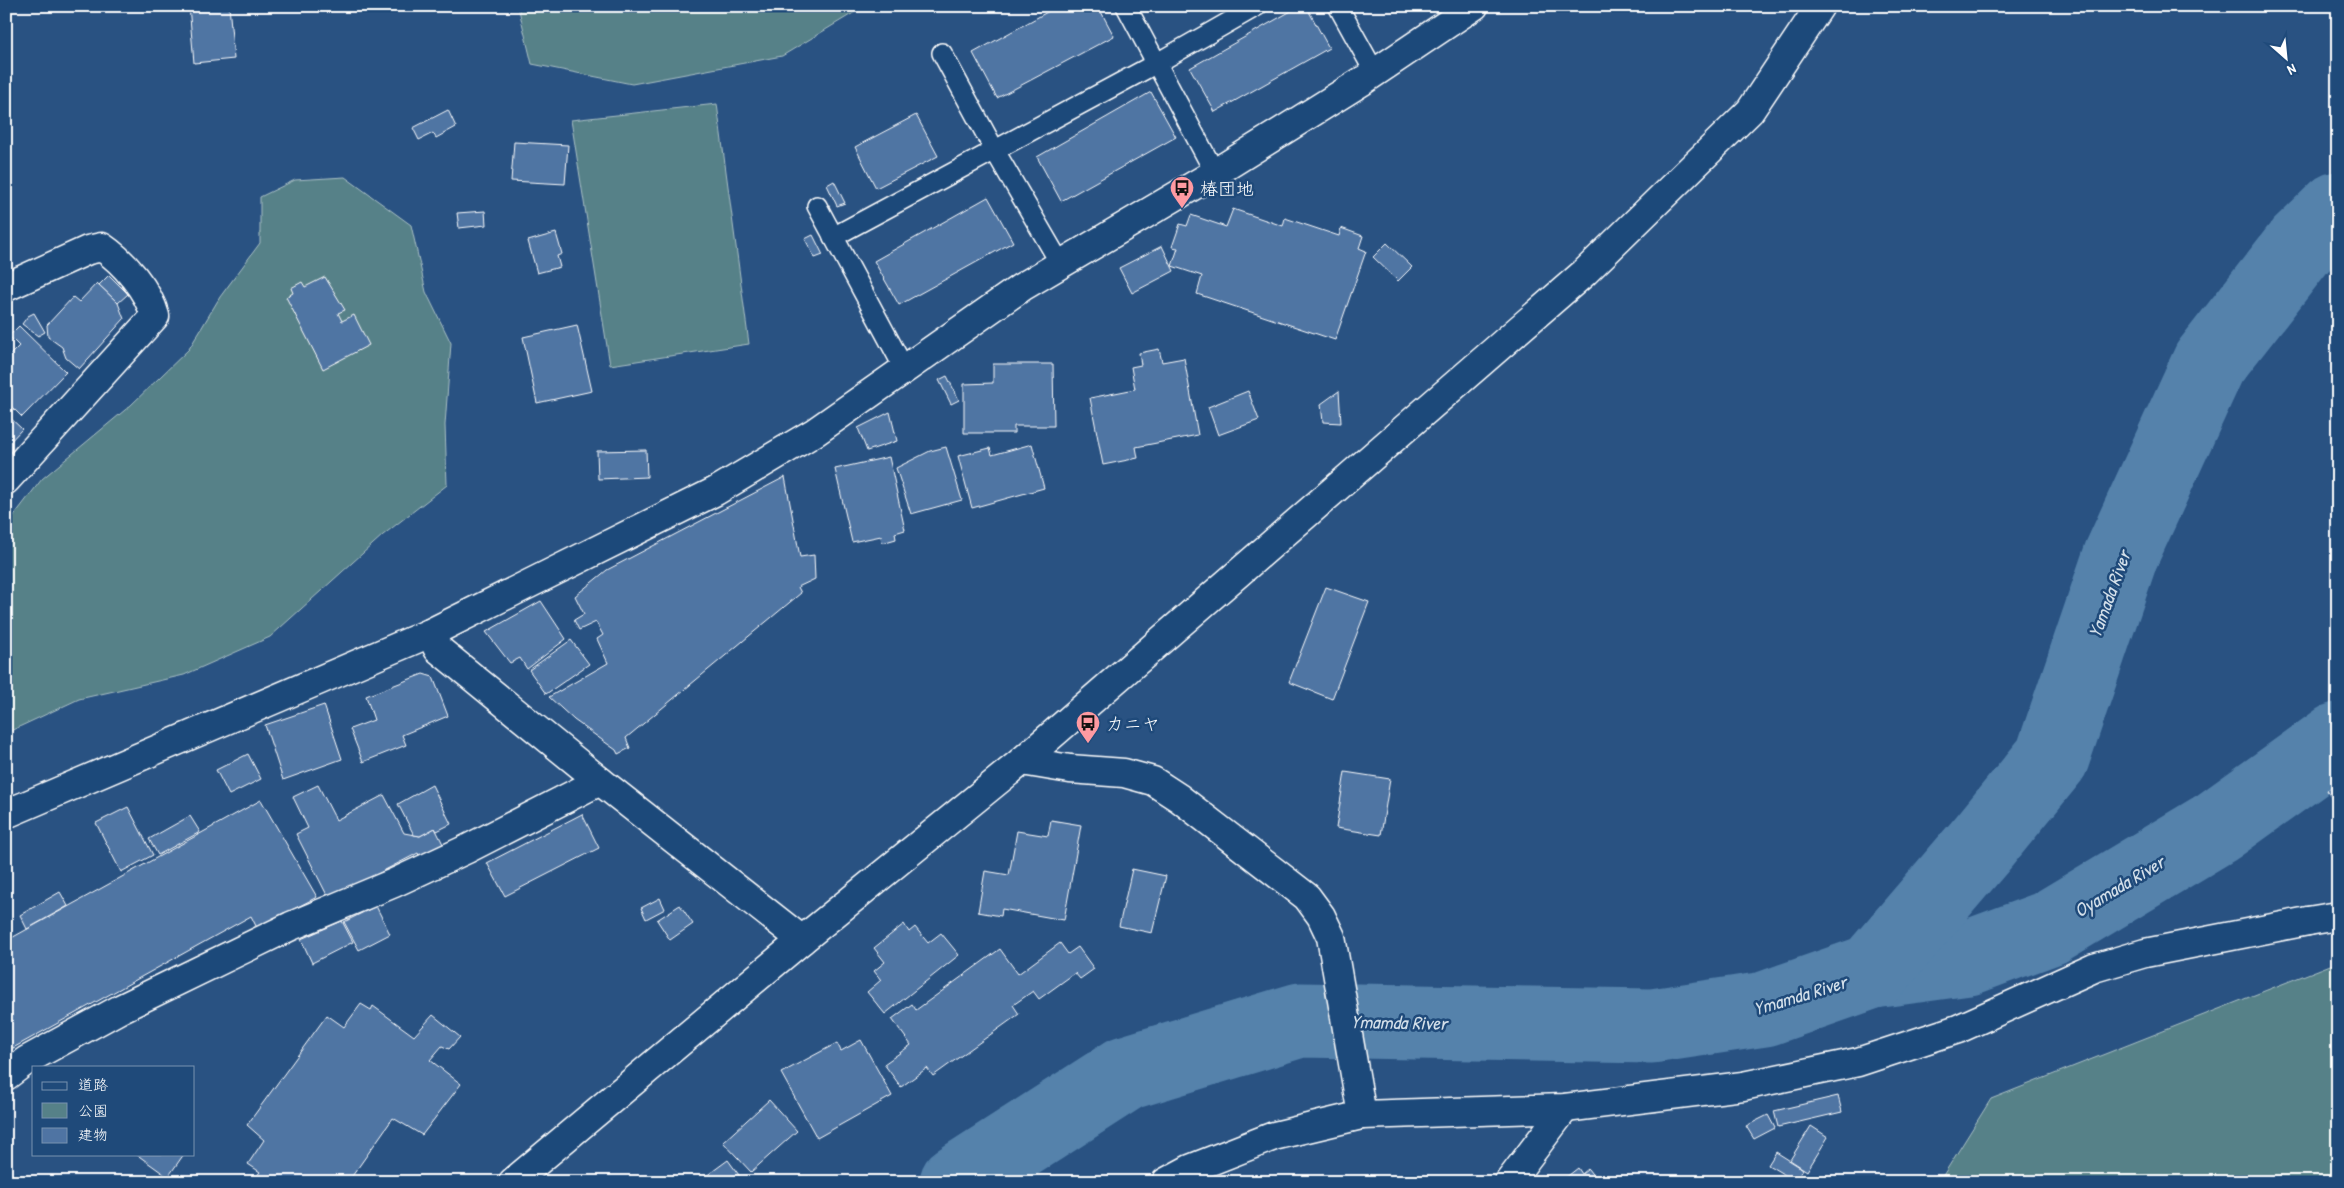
<svg xmlns="http://www.w3.org/2000/svg" width="2344" height="1188" font-family="'Patrick Hand','Klee One',sans-serif">
	<style>
		.green { fill: #568188; stroke: #aac0c4 }
		.lines { fill: none; stroke-linecap: round; stroke-linejoin: round }
		.river { stroke: #5482ab; stroke-width: 75 }
		.building { fill: #4f74a3; stroke: #fff }
		.lane-casing { stroke: #fff; stroke-width: 22 }
		.street-casing { stroke: #fff; stroke-width: 31 }
		.secondary-casing { stroke: #fff; stroke-width: 31 }
		.lane { stroke: #1f4a7a; stroke-width: 19 }
		.street { stroke: #1f4a7a; stroke-width: 28 }
		.secondary { stroke: #1f4a7a; stroke-width: 28 }
		.labels { text-anchor: middle; dominant-baseline: central; stroke-width: 5; stroke-linejoin: round; paint-order: stroke }
		.poi-label { font-size: 18px; fill: #fff; stroke: #1f4a7a; text-anchor: start }
		.water-label { font-size: 19px; font-style: italic; fill: #d4e0ea; stroke: #1f4a7a }
	</style>
	<rect width="100%" height="100%" fill="#295282"/>
	<filter id="ink" filterUnits="userSpaceOnUse"><feTurbulence type="fractalNoise" baseFrequency=".02" numOctaves="2"/><feDisplacementMap in="SourceGraphic" scale="10" xChannelSelector="R" yChannelSelector="G"/><feConvolveMatrix kernelMatrix="1 2 1 2 8 2 1 2 1" color-interpolation-filters="sRGB"/></filter>
	<g filter="url(#ink)">
		<g class="green">
			<path d="M518,6H886L860,9L782,56L632,84L532,64Z"/>
			<path d="M717,104L749,344L610,365L571,120Z"/>
			<path d="M345,177L411,225L426,292L451,343L445,425L447,485L383,535L270,637L184,675L79,699L6,733V526L42,479L131,405L189,349L220,297L260,243V197L295,180Z"/>
			<path d="M2338,962V1182H1939L1991,1099Z"/>
		</g>
		<g class="lines">
			<g class="river">
				<path d="M1873,971L1968,958L2049,928L2217,827L2338,740"/>
				<path d="M957,1182L1126,1073L1300,1020L1652,1026L1765,1009L1873,971L1981,845L2052,758L2121,555L2209,363L2301,245L2338,209"/>
			</g>
		</g>
		<g class="building">
			<path d="M189,6H229L234,59L194,63Z"/>
			<path d="M1058,6H1098L1114,36L997,98L973,53Z"/>
			<path d="M1300,6H1306L1329,48L1215,112L1190,68Z"/>
			<path d="M1151,92L1176,137L1061,201L1037,157Z"/>
			<path d="M448,110L456,127L436,138L433,133L419,140L413,128Z"/>
			<path d="M916,115L938,156L876,188L855,147Z"/>
			<path d="M514,142L568,145L565,184L511,181Z"/>
			<path d="M834,181L845,203L837,206L827,185Z"/>
			<path d="M988,197L1013,242L899,305L874,261Z"/>
			<path d="M1233,209L1283,226L1285,218L1339,236L1341,228L1363,236L1359,248L1366,251L1335,340L1197,294L1202,276L1172,266L1178,248L1172,247L1180,224L1187,226L1191,215L1226,227Z"/>
			<path d="M485,211L486,225L459,228L457,213Z"/>
			<path d="M556,233L562,254L557,256L560,267L537,273L528,241Z"/>
			<path d="M813,235L823,255L815,258L805,239Z"/>
			<path d="M1387,243L1412,267L1398,281L1373,257Z"/>
			<path d="M1162,246L1174,271L1132,293L1119,268Z"/>
			<path d="M109,275L128,294L118,303L99,285Z"/>
			<path d="M325,277L345,310L338,313L342,321L354,315L369,345L323,369L286,297L293,293L291,288L302,282L305,287Z"/>
			<path d="M97,283L118,303L124,319L79,369L66,358L62,347L48,337L47,325L73,297L79,302Z"/>
			<path d="M34,313L45,332L38,336L22,324L28,316Z"/>
			<path d="M577,325L592,391L537,403L523,337Z"/>
			<path d="M19,326L66,372L22,417L6,401V359L19,346L9,336Z"/>
			<path d="M1159,349L1162,362L1184,358L1198,435L1136,447L1138,458L1103,465L1090,398L1135,389L1131,367L1141,365L1139,353Z"/>
			<path d="M993,364H1053L1054,426H1014V433H964V384L993,383Z"/>
			<path d="M947,376L959,400L951,404L939,380Z"/>
			<path d="M1248,391L1259,420L1218,435L1208,407Z"/>
			<path d="M1339,391L1341,423L1323,422L1321,404Z"/>
			<path d="M890,412L897,441L867,451L858,428Z"/>
			<path d="M6,414L22,429L6,446Z"/>
			<path d="M1032,444L1044,488L972,508L958,456L990,448L992,455Z"/>
			<path d="M946,447L962,500L911,514L896,468L930,451Z"/>
			<path d="M646,450L647,477L598,479L597,451Z"/>
			<path d="M889,457L905,530L895,533L896,539L882,543L881,536L852,542L835,469Z"/>
			<path d="M785,477L800,557L814,555L815,579L798,587L801,593L626,738L630,748L618,754L616,750L574,720L549,697L608,663L597,639L603,635L596,622L579,630L574,620L584,614L575,596L607,570Z"/>
			<path d="M1326,587L1369,602L1332,699L1289,682Z"/>
			<path d="M541,601L566,639L527,669L520,658L510,663L486,632Z"/>
			<path d="M571,640L589,664L546,694L529,670Z"/>
			<path d="M423,674L433,677L448,716L402,735L406,745L363,762L350,729L374,720L366,696Z"/>
			<path d="M324,705L342,759L283,780L265,725Z"/>
			<path d="M248,754L261,779L229,795L216,770Z"/>
			<path d="M1345,772L1390,779L1381,835L1336,828Z"/>
			<path d="M318,785L336,820L384,795L404,833L420,836L435,828L443,844L419,856L418,853L329,899L296,834L308,828L293,797Z"/>
			<path d="M432,785L451,824L437,831L435,828L420,836L414,835L398,804Z"/>
			<path d="M2338,785V811L2327,790Z"/>
			<path d="M261,800L317,897L257,928L251,916L13,1048L6,1040V941Z"/>
			<path d="M128,807L153,855L121,872L96,823Z"/>
			<path d="M582,814L599,848L505,896L487,863Z"/>
			<path d="M190,816L200,832L158,855L149,839Z"/>
			<path d="M1051,820L1081,825L1064,920L1002,909L1001,916L978,912L985,871L1009,875L1017,831L1048,836Z"/>
			<path d="M1132,869L1166,876L1152,933L1119,926Z"/>
			<path d="M60,892L68,906L27,929L20,915Z"/>
			<path d="M660,898L665,909L646,919L641,908Z"/>
			<path d="M680,905L693,924L670,940L657,920Z"/>
			<path d="M376,906L390,934L359,950L344,922Z"/>
			<path d="M342,921L353,942L312,963L301,939Z"/>
			<path d="M904,924L909,932L915,927L928,943L941,933L959,955L885,1014L867,992L881,980L874,971L885,962L874,948Z"/>
			<path d="M1060,943L1068,954L1078,947L1094,969L1080,979L1075,973L1039,999L1033,991L1013,1005L1019,1014L933,1076L927,1068L901,1087L884,1064L911,1045L892,1019L912,1004L916,1010L1000,949L1018,974Z"/>
			<path d="M361,1004L371,1010L373,1006L414,1036L433,1015L460,1037L449,1049L442,1046L430,1060L461,1084L422,1135L393,1118L348,1182H252L260,1172L248,1164L264,1140L247,1125L327,1015L344,1027Z"/>
			<path d="M6,1040L13,1048L6,1053Z"/>
			<path d="M861,1040L892,1096L817,1138L781,1073L837,1043L841,1051Z"/>
			<path d="M1838,1096L1842,1112L1778,1127L1774,1111Z"/>
			<path d="M769,1100L797,1131L751,1172L723,1142Z"/>
			<path d="M1768,1115L1775,1128L1754,1139L1746,1126Z"/>
			<path d="M1811,1126L1828,1137L1807,1171L1790,1160Z"/>
			<path d="M1776,1152L1803,1169L1795,1181L1768,1165Z"/>
			<path d="M136,1154H184L168,1177Z"/>
			<path d="M728,1160L744,1182H698Z"/>
			<path d="M1578,1168L1582,1174L1588,1169L1598,1182H1566L1564,1179Z"/>
		</g>
		<g class="lines">
			<defs>
				<g id="lane">
					<path d="M1126,6L1215,173"/>
					<path d="M1338,6L1375,73"/>
					<path d="M942,53L995,151L1060,263"/>
					<path d="M817,206L905,370"/>
					<path d="M833,237L1157,63L1257,6"/>
				</g>
				<g id="street">
					<path d="M6,287L88,250L102,247C124,262 148,290 155,316L6,480"/>
					<path d="M430,633L438,649L600,781L802,940"/>
					<path d="M1022,761L1070,769L1124,773L1153,781L1179,798L1307,897L1321,916L1331,937L1362,1115"/>
					<path d="M6,814L430,633L716,491L815,432L1022,287L1215,173L1364,80L1474,6"/>
					<path d="M2308,921L2338,916"/>
					<path d="M6,1076L27,1060L122,1008L291,926L394,883L467,849L600,781"/>
					<path d="M1509,1182L1565,1108"/>
				</g>
				<g id="secondary">
					<path d="M513,1182L802,940L1022,761L1584,273L1750,111L1820,6"/>
					<path d="M1166,1182L1190,1169L1274,1136L1362,1115L1565,1108L1743,1086L1858,1062L1958,1029L2094,968L2145,953L2308,921"/>
				</g>
			</defs>
			<use href="#lane" class="lane-casing"/>
			<use href="#street" class="street-casing"/>
			<use href="#secondary" class="secondary-casing"/>
			<use href="#lane" class="lane"/>
			<use href="#street" class="street"/>
			<use href="#secondary" class="secondary"/>
		</g>
	</g>
	<defs>
		<symbol id="bus-pin" viewBox="-11 -11 22 30"><path d="M0 17L-7.5 6A9.5 9.5 0 1 1 7.5 6Z" fill="#ff9aa2" stroke="#1f4a7a"/><path d="M-5-6H5V4H4V6H2V4H-2V6H-4V4H-5ZM-3.5-4V0h7V-4ZM-3.5 1.2v1.5H-2V1.2ZM2 1.2v1.5H3.5V1.2Z" fill="#111"/></symbol>
	</defs>
	<g fill-rule="evenodd">
		<use href="#bus-pin" x="1168" y="174" width="28" height="38"/>
		<use href="#bus-pin" x="1074" y="709" width="28" height="38"/>
	</g>
	<g class="labels">
		<g class="poi-label">
			<text x="1200" y="188">椿団地</text>
			<text x="1106" y="723">カニヤ</text>
		</g>
		<g class="water-label">
			<text transform="translate(2109 594) rotate(-70)">Yamada River</text>
			<text transform="translate(2119 886) rotate(-31)">Oyamada River</text>
			<text transform="translate(1800 995) rotate(-17)">Ymamda River</text>
			<text transform="translate(1399 1022) rotate(1)">Ymamda River</text>
		</g>
	</g>
	<rect width="2344" height="1188" fill="none" stroke="#1f4a7a" stroke-width="25"/>
	<rect x="12" y="12" width="2319" height="1163" fill="none" stroke="#fff" stroke-width="2" filter="url(#ink)"/>
	<rect x="32" y="1066" width="162" height="90" fill="#1f4a7a" stroke="#7992af"/>
	<rect x="42" y="1082" width="25" height="8" fill="#1f4a7a" stroke="#7992af"/>
	<text x="78" y="1090" font-size="15" fill="#ffffff">道路</text>
	<rect x="42" y="1103" width="25" height="15" fill="#568188" stroke="#7992af"/>
	<text x="78" y="1116" font-size="15" fill="#ffffff">公園</text>
	<rect x="42" y="1128" width="25" height="15" fill="#4f74a3" stroke="#7992af"/>
	<text x="78" y="1140" font-size="15" fill="#ffffff">建物</text>
	<g transform="translate(2286 58) rotate(153)" stroke="#1f4a7a" stroke-width="4" paint-order="stroke">
	<path d="M0-4L9 19L0 12L-9 19Z" fill="#ffffff"/>
	<text y="-8" font-size="14" font-weight="bold" text-anchor="middle" fill="#ffffff">N</text>
	</g>
</svg>
